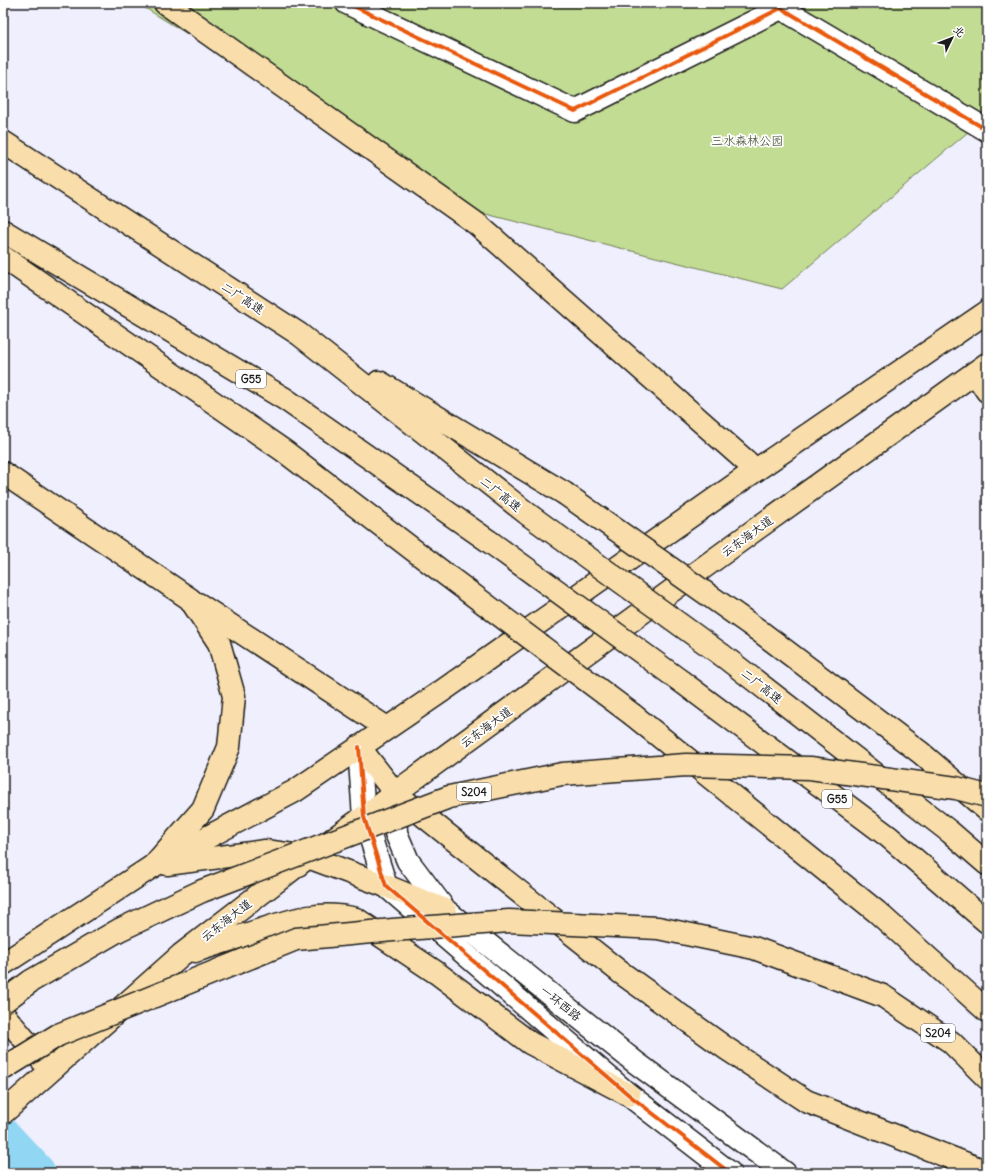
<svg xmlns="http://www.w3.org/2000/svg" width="990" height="1176" font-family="Delius,'LXGW WenKai TC',sans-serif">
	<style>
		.green { fill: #c2dc93; stroke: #6f7c58 }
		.water { fill: #91d6f3; stroke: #628c9d }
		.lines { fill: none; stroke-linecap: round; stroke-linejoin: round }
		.river { stroke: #91d6f3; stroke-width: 41 }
		.minor-casing { stroke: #1c1c1c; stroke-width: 25 }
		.major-casing { stroke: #1c1c1c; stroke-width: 25 }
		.highway-casing { stroke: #1c1c1c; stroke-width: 25 }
		.minor { stroke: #fff; stroke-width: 22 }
		.major { stroke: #f9deab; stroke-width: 22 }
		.highway { stroke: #f9deab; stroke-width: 22 }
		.highway-bridge-casing { stroke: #1c1c1c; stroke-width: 25; stroke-linecap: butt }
		.highway-bridge { stroke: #f9deab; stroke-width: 22 }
		.cycleway-casing { stroke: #fff; stroke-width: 6 }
		.cycleway { stroke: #e8590c; stroke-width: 4 }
		.labels { text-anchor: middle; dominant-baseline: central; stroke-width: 3.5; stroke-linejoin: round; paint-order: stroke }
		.shield { fill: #fff; stroke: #606060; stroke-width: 1 }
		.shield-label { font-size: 11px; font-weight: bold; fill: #1c1c1c }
		.park-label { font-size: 12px; fill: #565f46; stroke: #fff }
		.street-label { font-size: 12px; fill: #1c1c1c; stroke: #fff }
	</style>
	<rect width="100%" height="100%" fill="#f0effe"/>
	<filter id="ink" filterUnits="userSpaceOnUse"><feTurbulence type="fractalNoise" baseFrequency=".025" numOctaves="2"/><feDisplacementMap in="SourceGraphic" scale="8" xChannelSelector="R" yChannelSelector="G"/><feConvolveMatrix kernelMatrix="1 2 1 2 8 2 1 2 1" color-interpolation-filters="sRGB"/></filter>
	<g filter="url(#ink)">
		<path class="green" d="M137,3H987V116L782,289L474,211Z"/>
		<path class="water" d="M50,1164L58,1173H41Z"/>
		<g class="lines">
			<path class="river" d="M3,1139L35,1173"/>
			<defs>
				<g id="minor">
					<path d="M347,3L575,111L781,8L987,130"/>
					<path d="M359,747L364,817L386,886L629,1095L730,1173"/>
					<path d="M395,798L396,833L408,861L445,910L635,1062L785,1173"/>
				</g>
				<g id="major">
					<path d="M167,864L265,851L308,857L386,886L445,910"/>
					<path d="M195,951C216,944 236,938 257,931C292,920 319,910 356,919L437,973L530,1043L629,1095"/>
					<path d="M3,964L153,866L295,791L442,691L756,470L987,312"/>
					<path d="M3,1014L46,1065"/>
					<path d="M3,1113L181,955L308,857L364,817L395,793L752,532L987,364"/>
				</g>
				<g id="highway">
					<path d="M165,3L477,224L756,470"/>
					<path d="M3,142L299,334L529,515"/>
					<path d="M3,231L285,399L490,542"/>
					<path d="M3,257L284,451L441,571"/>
					<path d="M975,373L987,391"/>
					<path d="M379,382L564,493"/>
					<path d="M3,473L190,599L219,643L234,696L229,747L203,809L153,866"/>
					<path d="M198,604L387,728"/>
					<path d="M758,630L921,753L987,810"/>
					<path d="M722,655L950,832L987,864"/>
					<path d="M682,682L889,837L987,922"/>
					<path d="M633,715L877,912L987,1011"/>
					<path d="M359,747L395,793L620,972L727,1049L806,1101L987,1172"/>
					<path d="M883,996L951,1042L987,1078"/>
				</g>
			</defs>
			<use href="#minor" class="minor-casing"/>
			<use href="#major" class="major-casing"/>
			<use href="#highway" class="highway-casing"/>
			<use href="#minor" class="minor"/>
			<use href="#major" class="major"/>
			<use href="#highway" class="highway"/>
			<defs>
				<g id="highway-bridge">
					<path d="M564,493L758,630"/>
					<path d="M529,515L722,655"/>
					<path d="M490,542L682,682"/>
					<path d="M441,571L633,715"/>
					<path d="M3,1002L31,981L119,930L202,891L449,797L562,774L686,765L810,768L956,788L987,796"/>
					<path d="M3,1069L58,1035L296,939L393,930L509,921L658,928L754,948L883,996"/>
				</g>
			</defs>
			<use href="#highway-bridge" class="highway-bridge-casing"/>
			<use href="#highway-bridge" class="highway-bridge"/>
			<defs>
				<g id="cycleway">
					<path d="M347,3L575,111L781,8L987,130"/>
					<path d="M359,747L364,817L386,886L629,1095L730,1173"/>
				</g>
			</defs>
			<use href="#cycleway" class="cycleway-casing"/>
			<use href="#cycleway" class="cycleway"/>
		</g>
	</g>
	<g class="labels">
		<g class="shield">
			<rect x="236" y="370" width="30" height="18" rx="3"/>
			<rect x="457" y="783" width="34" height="18" rx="3"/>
			<rect x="822" y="790" width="30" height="18" rx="3"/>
			<rect x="921" y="1024" width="34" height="18" rx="3"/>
		</g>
		<g class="shield-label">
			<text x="251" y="379">G55</text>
			<text x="474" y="792">S204</text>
			<text x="837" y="799">G55</text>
			<text x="938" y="1033">S204</text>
		</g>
		<g class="park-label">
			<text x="747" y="140">三水森林公园</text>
		</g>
		<g class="street-label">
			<text transform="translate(243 298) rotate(33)">二广高速</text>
			<text transform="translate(501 494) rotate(38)">二广高速</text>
			<text transform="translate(747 536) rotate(-36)">云东海大道</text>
			<text transform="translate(762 686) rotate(38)">二广高速</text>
			<text transform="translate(486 727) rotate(-36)">云东海大道</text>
			<text transform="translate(226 920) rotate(-38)">云东海大道</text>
			<text transform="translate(561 1003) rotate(39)">一环西路</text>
		</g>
	</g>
	<rect width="990" height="1176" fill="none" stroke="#fff" stroke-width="16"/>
	<rect x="8" y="8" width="974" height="1160" fill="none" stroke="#1c1c1c" stroke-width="1.5" filter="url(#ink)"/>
	<g transform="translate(952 38) rotate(47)" stroke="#ffffff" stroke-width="3" paint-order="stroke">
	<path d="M0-3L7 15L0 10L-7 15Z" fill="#1c1c1c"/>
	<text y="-6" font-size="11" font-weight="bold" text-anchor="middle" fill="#1c1c1c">北</text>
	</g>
</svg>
